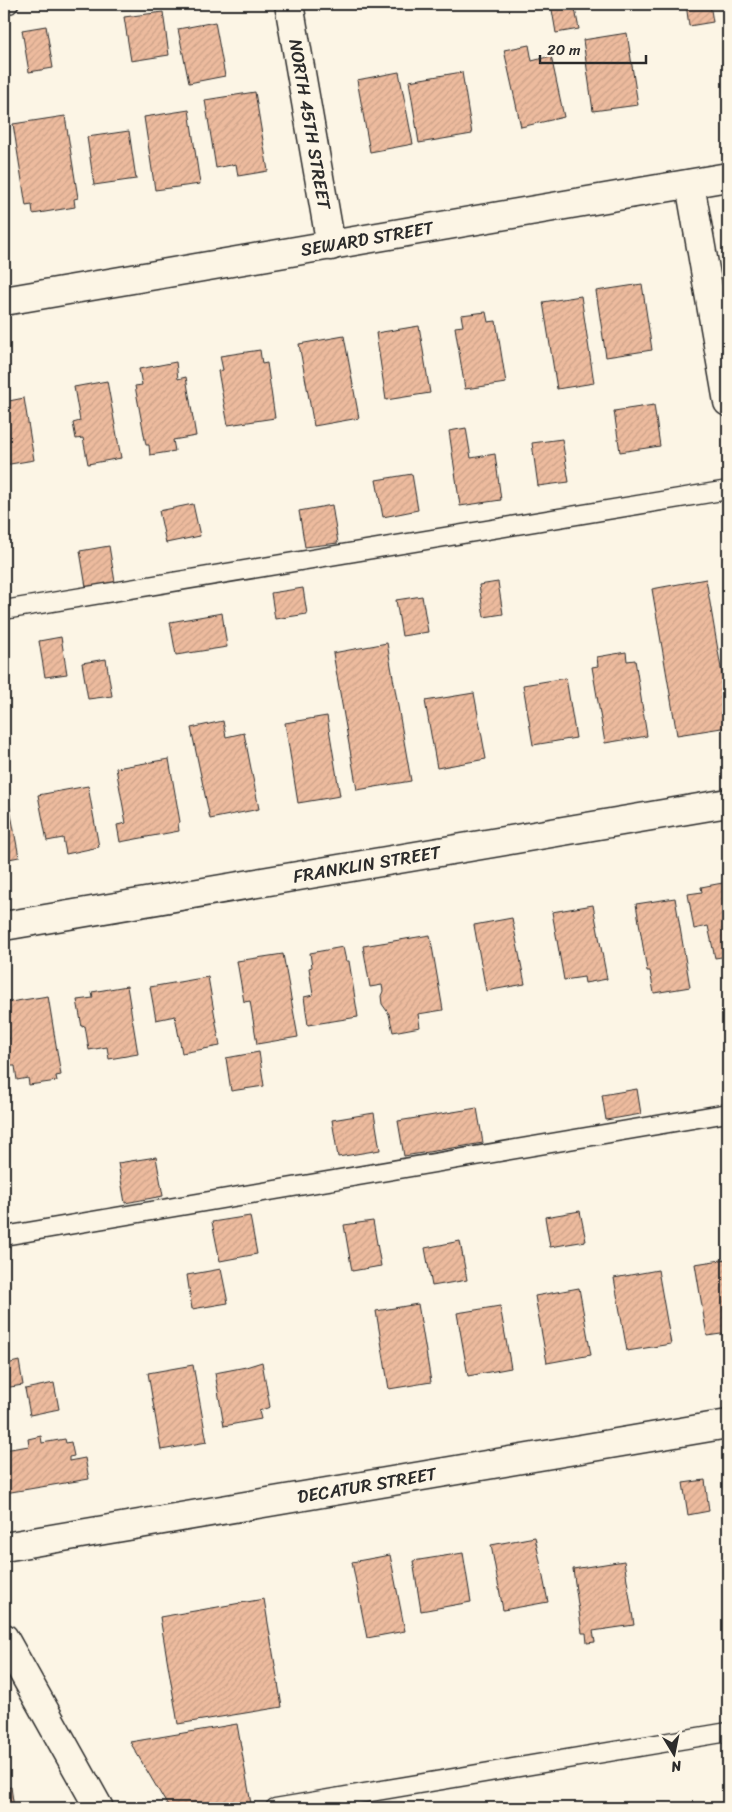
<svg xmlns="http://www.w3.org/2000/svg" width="732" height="1812" font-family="Sriracha,sans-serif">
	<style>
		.building { fill: url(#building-hatch); stroke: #2b2b2b }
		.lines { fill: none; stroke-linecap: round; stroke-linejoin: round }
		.lane-casing { stroke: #2b2b2b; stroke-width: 21 }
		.street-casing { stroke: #2b2b2b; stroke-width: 31 }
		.secondary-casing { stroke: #2b2b2b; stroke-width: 31 }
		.lane { stroke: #fcf5e5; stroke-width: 18 }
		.street { stroke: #fcf5e5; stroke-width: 28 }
		.secondary { stroke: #fcf5e5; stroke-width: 28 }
		.labels { text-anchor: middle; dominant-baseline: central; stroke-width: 4.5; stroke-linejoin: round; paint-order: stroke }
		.street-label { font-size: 18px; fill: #2b2b2b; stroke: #fcf5e5 }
	</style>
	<defs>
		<pattern id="building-hatch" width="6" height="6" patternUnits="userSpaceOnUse" patternTransform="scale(1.25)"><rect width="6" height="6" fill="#edbb9e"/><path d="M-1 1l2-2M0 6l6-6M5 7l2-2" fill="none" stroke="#cba188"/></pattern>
	</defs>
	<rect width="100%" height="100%" fill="#fcf5e5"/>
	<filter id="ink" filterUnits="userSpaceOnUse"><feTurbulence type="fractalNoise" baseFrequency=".02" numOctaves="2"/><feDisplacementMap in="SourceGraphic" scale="10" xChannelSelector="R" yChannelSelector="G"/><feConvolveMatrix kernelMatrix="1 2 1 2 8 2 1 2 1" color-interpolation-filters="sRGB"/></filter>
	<g filter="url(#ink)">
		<g class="building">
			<path d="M551,4H574L579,29L556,33Z"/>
			<path d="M686,4H710L713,22L689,26Z"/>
			<path d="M163,12L169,55L131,61L124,17Z"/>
			<path d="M215,22L225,76L189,83L178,29Z"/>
			<path d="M46,26L53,68L29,72L22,30Z"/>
			<path d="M627,33L638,105L593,111L583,40Z"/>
			<path d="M529,45L532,61L551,56L564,117L521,127L504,50Z"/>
			<path d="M399,72L413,144L370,152L357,80Z"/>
			<path d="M462,72L472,134L419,143L409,81Z"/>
			<path d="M255,92L268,171L238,176L236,164L216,168L205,100Z"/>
			<path d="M189,110L200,184L155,190L144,117Z"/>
			<path d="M65,116L78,198L74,199L75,207L33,214L32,205L26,206L13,124Z"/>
			<path d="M129,131L136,179L94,185L87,137Z"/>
			<path d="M642,284L652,350L606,357L596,291Z"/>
			<path d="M581,296L594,383L557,389L543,302Z"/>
			<path d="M486,312L488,322L496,321L506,383L465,389L455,327L463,326L461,315Z"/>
			<path d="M419,326L430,393L386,400L376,333Z"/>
			<path d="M344,336L359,418L314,426L299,344Z"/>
			<path d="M260,350L262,364L267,363L275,418L228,425L218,371L223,370L220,356Z"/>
			<path d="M176,362L178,379L186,377L196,436L173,440L175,451L150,455L149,445H146L135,386L142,385L139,369Z"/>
			<path d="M107,381L121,458L88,464L83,438L76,439L73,423L80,421L74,387Z"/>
			<path d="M24,398L34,460L4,465V402Z"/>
			<path d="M654,405L660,446L620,452L614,411Z"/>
			<path d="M466,428L471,458L495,454L501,500L460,506L449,431Z"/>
			<path d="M562,439L569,482L538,486L532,443Z"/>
			<path d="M412,474L418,510L383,517L376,480Z"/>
			<path d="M193,504L200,536L166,543L159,511Z"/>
			<path d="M332,505L338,543L305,547L299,511Z"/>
			<path d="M109,546L115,582L86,587L80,551Z"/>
			<path d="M706,579L728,710V727L677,735L652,589Z"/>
			<path d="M498,582L503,614L484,617L479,585Z"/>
			<path d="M303,588L307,614L275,619L271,593Z"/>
			<path d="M422,596L428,632L402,636L396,600Z"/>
			<path d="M222,613L227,647L176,655L170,622Z"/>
			<path d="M61,637L67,674L45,677L39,641Z"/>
			<path d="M387,643L411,781L357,790L333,653Z"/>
			<path d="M626,652L627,661L635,660L647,736L605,743L592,667L598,666L597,657Z"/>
			<path d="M106,659L112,696L88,699L82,663Z"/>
			<path d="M566,678L576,738L533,745L523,685Z"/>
			<path d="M474,693L486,759L437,768L425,701Z"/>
			<path d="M327,716L340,796L298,803L285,723Z"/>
			<path d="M223,721L226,737L244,733L259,809L210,819L191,728Z"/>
			<path d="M169,759L180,822L178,823L179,831L120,842L117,825L126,823L116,768Z"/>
			<path d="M4,777L19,857L4,860Z"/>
			<path d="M88,786L99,847L66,854L63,838L47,841L38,795Z"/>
			<path d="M728,882V956L715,958L708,926L694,929L688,894L702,892L701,887Z"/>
			<path d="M675,898L690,987L654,993L650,971H647L636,904Z"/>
			<path d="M593,905L607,979L585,983L584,977L564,980L552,912Z"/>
			<path d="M512,918L525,984L486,991L474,925Z"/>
			<path d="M430,935L443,1010L418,1014L420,1027L393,1032L389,1014L382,1004L381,996L383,991L382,985L370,987L363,946Z"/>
			<path d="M343,947L346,961H349L358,1017L308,1025L304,997L313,995L309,968L312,967L310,953Z"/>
			<path d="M283,954L298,1037L257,1044L250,1001L244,1002L237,961Z"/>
			<path d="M208,977L220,1046L182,1053L175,1016L156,1020L150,987Z"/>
			<path d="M127,986L138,1054L109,1059L107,1047L89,1050L85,1026L82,1027L77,1000L93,998L92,992Z"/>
			<path d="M48,996L61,1075L56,1076L57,1081L29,1085L28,1078L17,1080L15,1066H10L6,1040L9,1039L4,1003Z"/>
			<path d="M259,1052L264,1086L231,1091L226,1058Z"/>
			<path d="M637,1089L641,1114L606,1120L602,1095Z"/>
			<path d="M477,1108L483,1143L404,1156L398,1121Z"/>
			<path d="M374,1113L380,1150L338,1157L332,1120Z"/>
			<path d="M156,1157L163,1196L125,1203L118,1163Z"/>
			<path d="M580,1211L586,1241L550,1247L545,1217Z"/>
			<path d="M250,1216L257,1254L220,1261L212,1222Z"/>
			<path d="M373,1221L381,1266L352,1271L344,1225Z"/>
			<path d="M460,1241L467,1280L432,1286L425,1248Z"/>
			<path d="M728,1259V1333L707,1336L695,1264Z"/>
			<path d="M221,1269L228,1303L192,1309L187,1275Z"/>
			<path d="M658,1270L671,1344L627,1351L614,1278Z"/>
			<path d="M579,1288L591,1355L547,1363L535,1296Z"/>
			<path d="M418,1304L431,1382L389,1389L376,1311Z"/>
			<path d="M500,1306L511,1368L468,1376L457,1313Z"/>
			<path d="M4,1344L7,1364L19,1361L23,1385L4,1388Z"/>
			<path d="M262,1362L270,1407L259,1411L261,1419L224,1426L215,1373L246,1367Z"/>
			<path d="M193,1365L207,1442L161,1450L148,1373Z"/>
			<path d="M54,1383L59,1409L30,1415L25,1389Z"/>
			<path d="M41,1436L42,1443L65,1439L66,1443L71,1442L74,1456L69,1457V1461L85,1458L89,1479L5,1493L4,1450L29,1446L28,1439Z"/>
			<path d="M705,1480L709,1511L688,1515L683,1483Z"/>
			<path d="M535,1537L548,1602L503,1610L491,1545Z"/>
			<path d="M463,1553L471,1602L421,1611L413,1561Z"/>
			<path d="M390,1555L405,1631L367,1638L352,1562Z"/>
			<path d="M624,1561L634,1625L593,1631L595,1642L587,1643L586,1633H582L573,1569Z"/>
			<path d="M264,1599L282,1707L178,1724L160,1617Z"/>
			<path d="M237,1724L251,1804L226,1808H169L130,1742Z"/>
			<path d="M11,1787L14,1808H4V1788Z"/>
		</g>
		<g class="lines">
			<defs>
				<g id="lane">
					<path d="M4,5L9,4"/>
					<path d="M4,610L728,490"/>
					<path d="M4,1236L728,1113"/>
					<path d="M275,1808L728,1732"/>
				</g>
				<g id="street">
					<path id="s1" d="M289,4L331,246"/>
					<path d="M690,184L728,402"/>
					<path id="s2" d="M4,301L728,177"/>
					<path id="s3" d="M4,926L728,803"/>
					<path id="s4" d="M4,1547L728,1424"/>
				</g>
				<path id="secondary" d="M4,1638L99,1808"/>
			</defs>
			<use href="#lane" class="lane-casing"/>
			<use href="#street" class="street-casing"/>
			<use href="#secondary" class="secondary-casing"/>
			<use href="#lane" class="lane"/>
			<use href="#street" class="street"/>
			<use href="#secondary" class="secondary"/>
		</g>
	</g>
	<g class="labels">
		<g class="street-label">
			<text stroke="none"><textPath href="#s1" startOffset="122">NORTH 45TH STREET</textPath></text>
			<text stroke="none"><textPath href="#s2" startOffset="368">SEWARD STREET</textPath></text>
			<text stroke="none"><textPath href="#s3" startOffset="368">FRANKLIN STREET</textPath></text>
			<text stroke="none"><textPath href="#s4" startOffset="368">DECATUR STREET</textPath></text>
		</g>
	</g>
	<rect width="732" height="1812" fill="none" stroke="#fcf5e5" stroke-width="20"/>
	<rect x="10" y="10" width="712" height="1792" fill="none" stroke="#2b2b2b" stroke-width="2" filter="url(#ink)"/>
	<g transform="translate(674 1754) rotate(170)" stroke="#fcf5e5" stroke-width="4" paint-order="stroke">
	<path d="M0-4L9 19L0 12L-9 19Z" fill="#2b2b2b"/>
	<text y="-8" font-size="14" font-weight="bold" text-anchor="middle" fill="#2b2b2b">N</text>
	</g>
	<path d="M540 55v8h106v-8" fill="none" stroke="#2b2b2b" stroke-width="2.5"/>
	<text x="547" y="55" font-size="15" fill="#2b2b2b" stroke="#fcf5e5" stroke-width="4" paint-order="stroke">20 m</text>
</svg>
